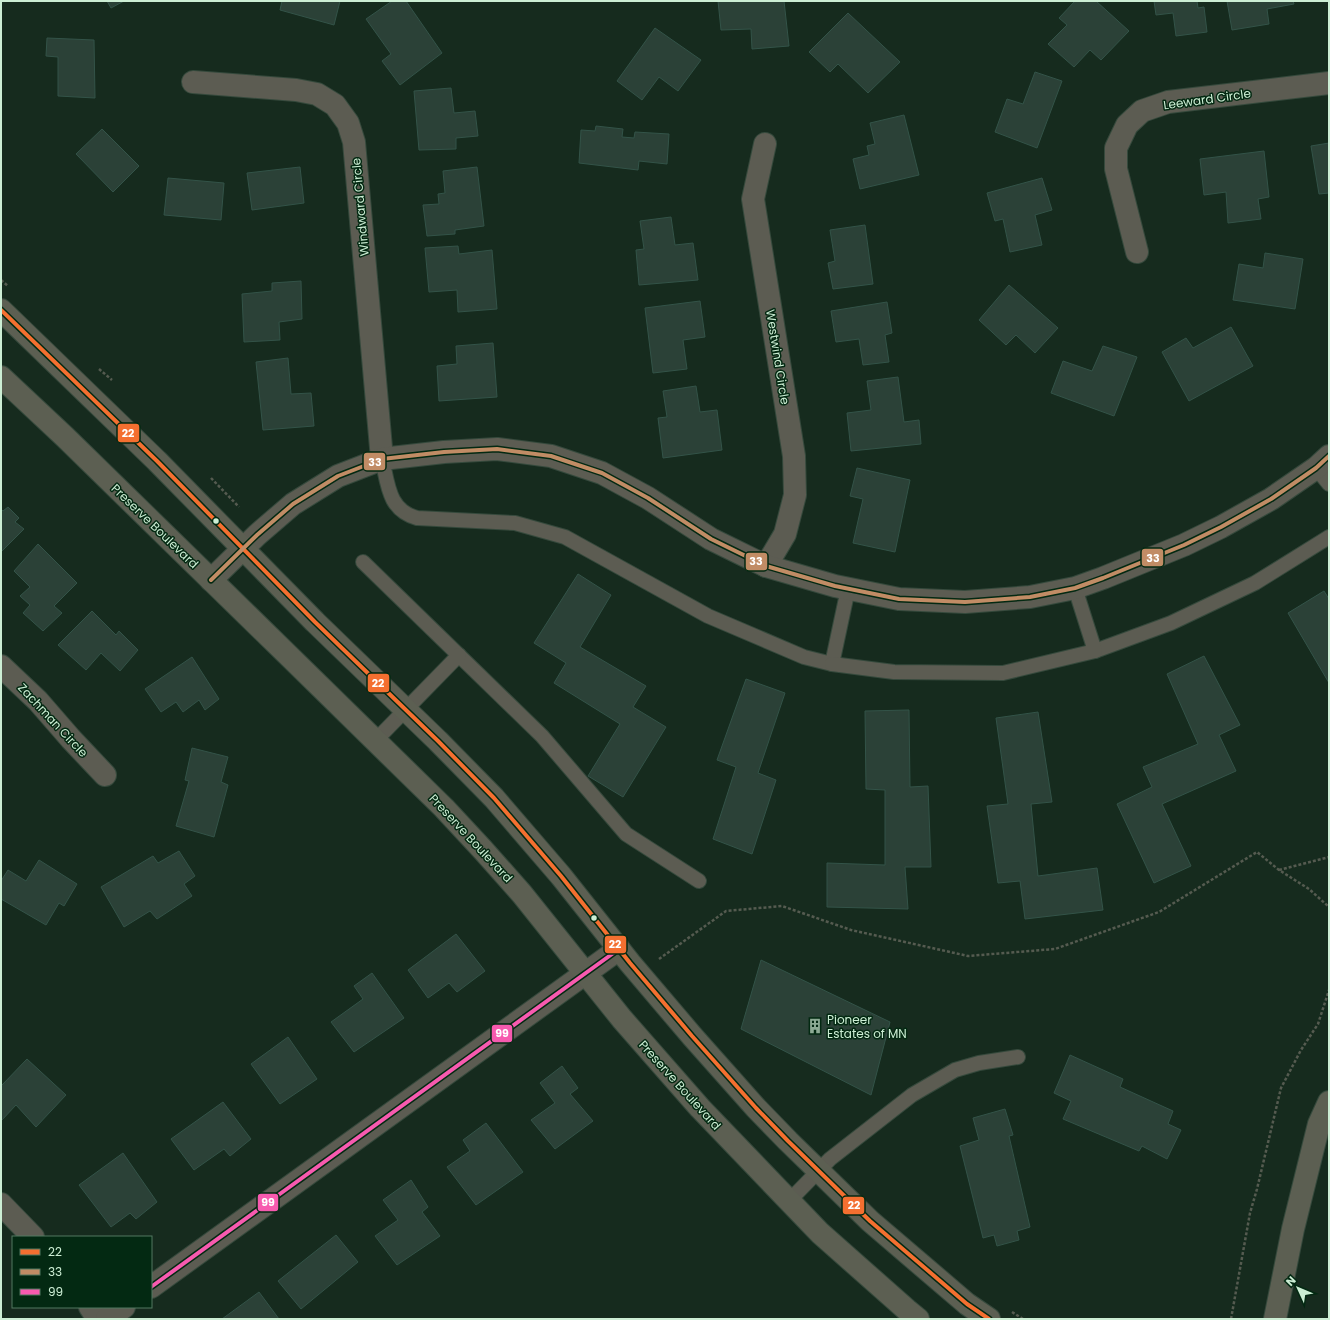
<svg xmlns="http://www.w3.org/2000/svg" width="1330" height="1320" font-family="Poppins,sans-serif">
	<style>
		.building { fill: #2b4137; stroke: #335348 }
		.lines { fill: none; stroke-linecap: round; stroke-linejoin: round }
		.lane-casing { stroke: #35493c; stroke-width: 16 }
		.street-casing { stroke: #35493c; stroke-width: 24 }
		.secondary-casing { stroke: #35493c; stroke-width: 24 }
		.path { stroke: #555b50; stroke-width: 2.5; stroke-dasharray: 3 2; stroke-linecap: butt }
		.lane { stroke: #5c5c52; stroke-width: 14 }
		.street { stroke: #5c5c52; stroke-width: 22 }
		.secondary { stroke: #5c5f52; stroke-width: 22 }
		.bus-1-casing { stroke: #032912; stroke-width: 7 }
		.bus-2-casing { stroke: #032912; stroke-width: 7 }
		.bus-3-casing { stroke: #032912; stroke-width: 7 }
		.bus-1 { stroke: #f46f30; stroke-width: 4 }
		.bus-2 { stroke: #c18c65; stroke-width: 4 }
		.bus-3 { stroke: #f75aaf; stroke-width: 4 }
		.bus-dot { fill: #cceed4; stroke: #032912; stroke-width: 1.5 }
		.labels { text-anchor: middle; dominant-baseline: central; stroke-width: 3; stroke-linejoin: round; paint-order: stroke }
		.street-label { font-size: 12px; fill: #cceed4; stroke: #032912 }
		.poi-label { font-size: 12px; fill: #cceed4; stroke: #032912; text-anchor: start }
		.line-badge { stroke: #032912; stroke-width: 1.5 }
		.badge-label { font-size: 11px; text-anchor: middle; font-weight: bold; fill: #fff }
	</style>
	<rect width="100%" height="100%" fill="#162b1e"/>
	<g class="building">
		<path d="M107,1H124L111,8Z"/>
		<path d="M282,1H340L334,25L280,10Z"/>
		<path d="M392,1H406L442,53L400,85L382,61L391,54L366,19Z"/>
		<path d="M718,1H784L789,46L752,49L751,29L721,30Z"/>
		<path d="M1075,1H1096L1129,31L1101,60L1090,50L1074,67L1048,44L1067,25L1059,18Z"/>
		<path d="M1154,1H1197L1198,8L1204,7L1207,32L1176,36L1173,13L1156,15Z"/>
		<path d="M1227,1H1293L1294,4L1267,9L1269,24L1232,30Z"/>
		<path d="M848,13L900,62L868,93L838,64L830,72L809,52Z"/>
		<path d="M655,28L701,60L678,91L659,77L642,100L617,81Z"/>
		<path d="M47,38L94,40L95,98L58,96V57L46,56Z"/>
		<path d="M1035,72L1062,81L1037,148L995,132L1007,99L1023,104Z"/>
		<path d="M451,88L454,113L475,111L478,136L456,138V149L419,150L414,91Z"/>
		<path d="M904,115L919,175L860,189L853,159L869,155L867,146L875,144L870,123Z"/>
		<path d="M596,126L623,129L622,137L634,138L635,132L669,134L667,164L639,161L638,170L579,163L581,130L595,131Z"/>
		<path d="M102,129L139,166L113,192L76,154Z"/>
		<path d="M1329,143V193L1319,194L1311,146Z"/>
		<path d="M1264,151L1269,197L1258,199L1261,219L1228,223L1226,192L1204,195L1200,159Z"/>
		<path d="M300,167L304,203L252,210L247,173Z"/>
		<path d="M477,167L484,226L455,230V234L427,236L423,205L439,204L438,194L445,193L443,171Z"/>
		<path d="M168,178L224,183L221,220L164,215Z"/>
		<path d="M1042,178L1052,210L1035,215L1042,245L1010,252L1003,219L995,221L987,193Z"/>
		<path d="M671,217L675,245L693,243L698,280L639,285L636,250L644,249L640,221Z"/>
		<path d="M865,225L873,284L833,289L828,263L835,261L830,230Z"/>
		<path d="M458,246L459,254L492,250L497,309L458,312L457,290L429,292L425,248Z"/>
		<path d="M1265,253L1303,259L1295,309L1233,300L1239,264L1263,268Z"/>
		<path d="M301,281L302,319L279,322L280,340L244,342L242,294L272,291V283Z"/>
		<path d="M1009,285L1058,328L1035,353L1016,335L1006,345L979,320Z"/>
		<path d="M700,301L705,337L683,340L687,369L653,373L645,308Z"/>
		<path d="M887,302L892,333L885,335L889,362L863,365L859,339L836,342L831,311Z"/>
		<path d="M1231,327L1253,366L1189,401L1162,352L1186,338L1193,348Z"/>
		<path d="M493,343L497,397L439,401L437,366L457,364L456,346Z"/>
		<path d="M1103,346L1137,357L1114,416L1051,393L1063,361L1092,371Z"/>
		<path d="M288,358L291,394L311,393L314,426L263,430L256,362Z"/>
		<path d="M898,377L904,422L919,420L921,444L851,451L847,413L871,410L867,381Z"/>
		<path d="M696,386L700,412L717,410L722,450L663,458L658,418L667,417L663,391Z"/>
		<path d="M857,468L910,480L895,552L853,543L863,499L850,496Z"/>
		<path d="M8,507L19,518L15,522L24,529L1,552V509L3,511Z"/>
		<path d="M38,544L77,583L54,606L62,613L43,631L23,613L30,605L20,596L30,587L14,571Z"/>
		<path d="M578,574L611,595L580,647L646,686L633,707L666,727L623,797L588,776L620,724L554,683L566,663L534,643Z"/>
		<path d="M1324,591L1329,599V683L1288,613Z"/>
		<path d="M92,611L116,635L119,631L138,650L120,671L101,653L86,670L58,645Z"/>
		<path d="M1204,656L1240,725L1219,735L1236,771L1162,804L1191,866L1154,883L1117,804L1152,787L1143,767L1198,744L1167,674Z"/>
		<path d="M192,657L219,699L205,710L199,700L183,712L176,702L161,712L145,689Z"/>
		<path d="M746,679L785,693L758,773L776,780L752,854L713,839L736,767L717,760Z"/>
		<path d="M909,710L910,787L928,786L931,867H905L908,909L827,907V863L885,865V790L866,789L865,711Z"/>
		<path d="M1038,712L1052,802L1031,804L1038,876L1097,868L1103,910L1025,919L1020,881L998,883L987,806L1008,804L996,718Z"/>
		<path d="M192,748L228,757L221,782L228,785L214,837L176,826L189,781L185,780Z"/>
		<path d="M179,851L195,876L184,884L192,896L157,919L150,911L124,927L101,887L153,856L158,863Z"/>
		<path d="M39,860L77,884L64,906L59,903L46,925L1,899V881L8,870L26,881Z"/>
		<path d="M456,934L485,971L457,992L449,983L428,998L408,970Z"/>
		<path d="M761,960L890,1022L871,1095L741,1029Z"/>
		<path d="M372,973L404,1018L354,1052L331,1022L363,999L354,986Z"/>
		<path d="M288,1037L317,1079L280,1104L251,1064Z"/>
		<path d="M1070,1055L1123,1079L1120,1087L1173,1111L1168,1124L1181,1130L1167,1159L1142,1146L1139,1151L1063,1119L1071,1101L1054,1093Z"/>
		<path d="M27,1059L66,1095L36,1127L16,1105L1,1121V1083L2,1085Z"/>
		<path d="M562,1066L578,1088L570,1094L593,1121L555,1149L531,1120L555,1103L540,1083Z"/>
		<path d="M223,1102L251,1139L230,1156L224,1149L194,1170L171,1139Z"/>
		<path d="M1005,1109L1013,1135L1009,1136L1030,1227L1017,1231L1019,1240L997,1246L994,1235L983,1238L960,1146L979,1140L973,1118Z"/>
		<path d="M486,1123L523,1172L476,1205L447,1167L470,1151L463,1140Z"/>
		<path d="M123,1153L157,1202L136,1219L130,1213L111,1227L79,1185Z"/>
		<path d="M411,1180L428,1207L422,1212L440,1236L397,1265L375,1236L398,1220L383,1200Z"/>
		<path d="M336,1235L358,1262L301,1309L278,1281Z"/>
		<path d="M259,1292L279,1319H222Z"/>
	</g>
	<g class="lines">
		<defs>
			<g id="lane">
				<path d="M382,459C388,484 388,510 417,518L515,523L565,537L708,616L804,657L832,664L848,589"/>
				<path d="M1316,468L1329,484"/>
				<path d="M363,562L542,736L626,834L699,881"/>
				<path d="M1095,651L1171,623L1255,583L1329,537"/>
				<path d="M832,664L894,672L1003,673L1095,651L1075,588"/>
				<path d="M375,741L459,655"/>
				<path d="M789,1201L830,1159L912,1095L955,1070L979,1063L1018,1057"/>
			</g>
			<g id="street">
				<path d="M193,82L296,90L317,94L335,105L348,123L354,142L382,459"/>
				<path d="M765,144L753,199L794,456L795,495L785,534L766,566"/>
				<path d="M1137,252L1116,169V148L1127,125L1142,111L1168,102L1329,83"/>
				<path d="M211,580L257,535L293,504L338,476L382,459L444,452L497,449L551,456L602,473L648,498L711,539L766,566L835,586L899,599L965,602L1030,597L1075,588L1103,578L1184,545L1221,527L1271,499L1316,468L1329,456"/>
				<path d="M1,666L38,701L71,739L105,775"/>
				<path d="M1,1204L33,1237"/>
				<path d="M151,1287L619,949"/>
				<path d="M90,1307L98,1319"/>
				<path d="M107,1319L124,1307"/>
			</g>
			<g id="secondary">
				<path d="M1,310L157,461L315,622L438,741L494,798L561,876L630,963L692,1036L756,1108L788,1141L870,1221L967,1304L989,1319"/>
				<path d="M1,377L65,437L291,658L444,808L483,850L522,894L622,1019L700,1108L820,1233L907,1310L918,1319"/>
				<path d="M1275,1319L1293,1229L1319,1124L1329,1102"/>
			</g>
		</defs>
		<use href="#lane" class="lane-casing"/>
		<use href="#street" class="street-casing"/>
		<use href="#secondary" class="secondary-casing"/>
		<g class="path">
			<path d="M1,280L8,286"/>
			<path d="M99,369L112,380"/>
			<path d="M211,478L239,507"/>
			<path d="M1279,870L1329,857"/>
			<path d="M659,959L726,911L782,906L851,930L968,956L1055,949L1159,912L1257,852L1279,870L1309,889L1329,907"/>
			<path d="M1012,1312L1023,1319"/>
			<path d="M1231,1319L1250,1213L1257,1189L1281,1088L1301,1050L1318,1024L1329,990"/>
		</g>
		<use href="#lane" class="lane"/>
		<use href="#street" class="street"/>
		<use href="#secondary" class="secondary"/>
		<defs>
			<path id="bus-1" d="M1,310L157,461L315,622L438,741L494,798L561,876L630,963L692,1036L756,1108L788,1141L870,1221L967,1304L989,1319"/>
			<path id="bus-2" d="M211,580L257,535L293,504L338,476L382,459L444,452L497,449L551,456L602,473L648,498L711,539L766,566L835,586L899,599L965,602L1030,597L1075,588L1103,578L1184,545L1221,527L1271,499L1316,468L1329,456"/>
			<path id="bus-3" d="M151,1287L619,949"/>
		</defs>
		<use href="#bus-1" class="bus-1-casing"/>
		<use href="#bus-2" class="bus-2-casing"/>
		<use href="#bus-3" class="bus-3-casing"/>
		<use href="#bus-1" class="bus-1"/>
		<use href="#bus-2" class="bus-2"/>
		<use href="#bus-3" class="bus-3"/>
	</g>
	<defs>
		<symbol id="building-bare" viewBox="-9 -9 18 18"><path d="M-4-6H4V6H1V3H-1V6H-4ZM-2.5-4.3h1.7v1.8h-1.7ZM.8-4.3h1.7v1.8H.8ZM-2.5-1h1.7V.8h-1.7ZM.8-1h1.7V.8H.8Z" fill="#8caa94" stroke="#032912" stroke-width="2.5" paint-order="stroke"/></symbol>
	</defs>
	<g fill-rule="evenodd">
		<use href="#building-bare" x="804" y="1015" width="22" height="22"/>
	</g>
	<g class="bus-dot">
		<circle cx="216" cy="521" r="3.5"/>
		<circle cx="594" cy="918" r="3.5"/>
	</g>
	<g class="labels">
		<g class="street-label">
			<text transform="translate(1207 99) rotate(-8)">Leeward Circle</text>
			<text transform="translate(360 207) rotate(-95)">Windward Circle</text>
			<text transform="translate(778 357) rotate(81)">Westwind Circle</text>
			<text transform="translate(155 526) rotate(44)">Preserve Boulevard</text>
			<text transform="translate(53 720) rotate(47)">Zachman Circle</text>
			<text transform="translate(471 838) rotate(47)">Preserve Boulevard</text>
			<text transform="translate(680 1085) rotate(48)">Preserve Boulevard</text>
		</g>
		<g class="poi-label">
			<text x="827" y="1019">Pioneer<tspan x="827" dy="14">Estates of MN</tspan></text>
		</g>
	</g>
	<g class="line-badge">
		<rect x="117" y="423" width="23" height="20" rx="4" fill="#f46f30"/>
		<rect x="363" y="452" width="23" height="19" rx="4" fill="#c18c65"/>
		<rect x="1141" y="548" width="23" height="19" rx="4" fill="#c18c65"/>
		<rect x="745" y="552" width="23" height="19" rx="4" fill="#c18c65"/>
		<rect x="367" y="673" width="23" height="20" rx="4" fill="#f46f30"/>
		<rect x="604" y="935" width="23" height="19" rx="4" fill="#f46f30"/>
		<rect x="491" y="1024" width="22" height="19" rx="4" fill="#f75aaf"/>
		<rect x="257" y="1193" width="22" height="19" rx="4" fill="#f75aaf"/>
		<rect x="842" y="1196" width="23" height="19" rx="4" fill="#f46f30"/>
	</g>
	<g class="badge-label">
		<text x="128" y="437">22</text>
		<text x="375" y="466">33</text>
		<text x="1153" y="562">33</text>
		<text x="756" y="565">33</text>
		<text x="378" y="687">22</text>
		<text x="615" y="948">22</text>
		<text x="502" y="1037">99</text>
		<text x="268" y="1206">99</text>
		<text x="854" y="1209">22</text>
	</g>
	<rect width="1330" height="1320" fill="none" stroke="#cceed4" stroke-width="4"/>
	<rect x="12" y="1236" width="140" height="72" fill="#032912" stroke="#537860"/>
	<rect x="20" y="1249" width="20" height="6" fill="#f46f30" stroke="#537860"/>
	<text x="48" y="1256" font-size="12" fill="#cceed4">22</text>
	<rect x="20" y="1269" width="20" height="6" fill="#c18c65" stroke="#537860"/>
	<text x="48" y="1276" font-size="12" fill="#cceed4">33</text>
	<rect x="20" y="1289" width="20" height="6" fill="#f75aaf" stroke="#537860"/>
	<text x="48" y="1296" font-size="12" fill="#cceed4">99</text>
	<g transform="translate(1298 1288) rotate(314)" stroke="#032912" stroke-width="3" paint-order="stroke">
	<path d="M0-3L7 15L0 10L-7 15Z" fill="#cceed4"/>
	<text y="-6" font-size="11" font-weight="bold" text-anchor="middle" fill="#cceed4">N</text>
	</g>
</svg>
